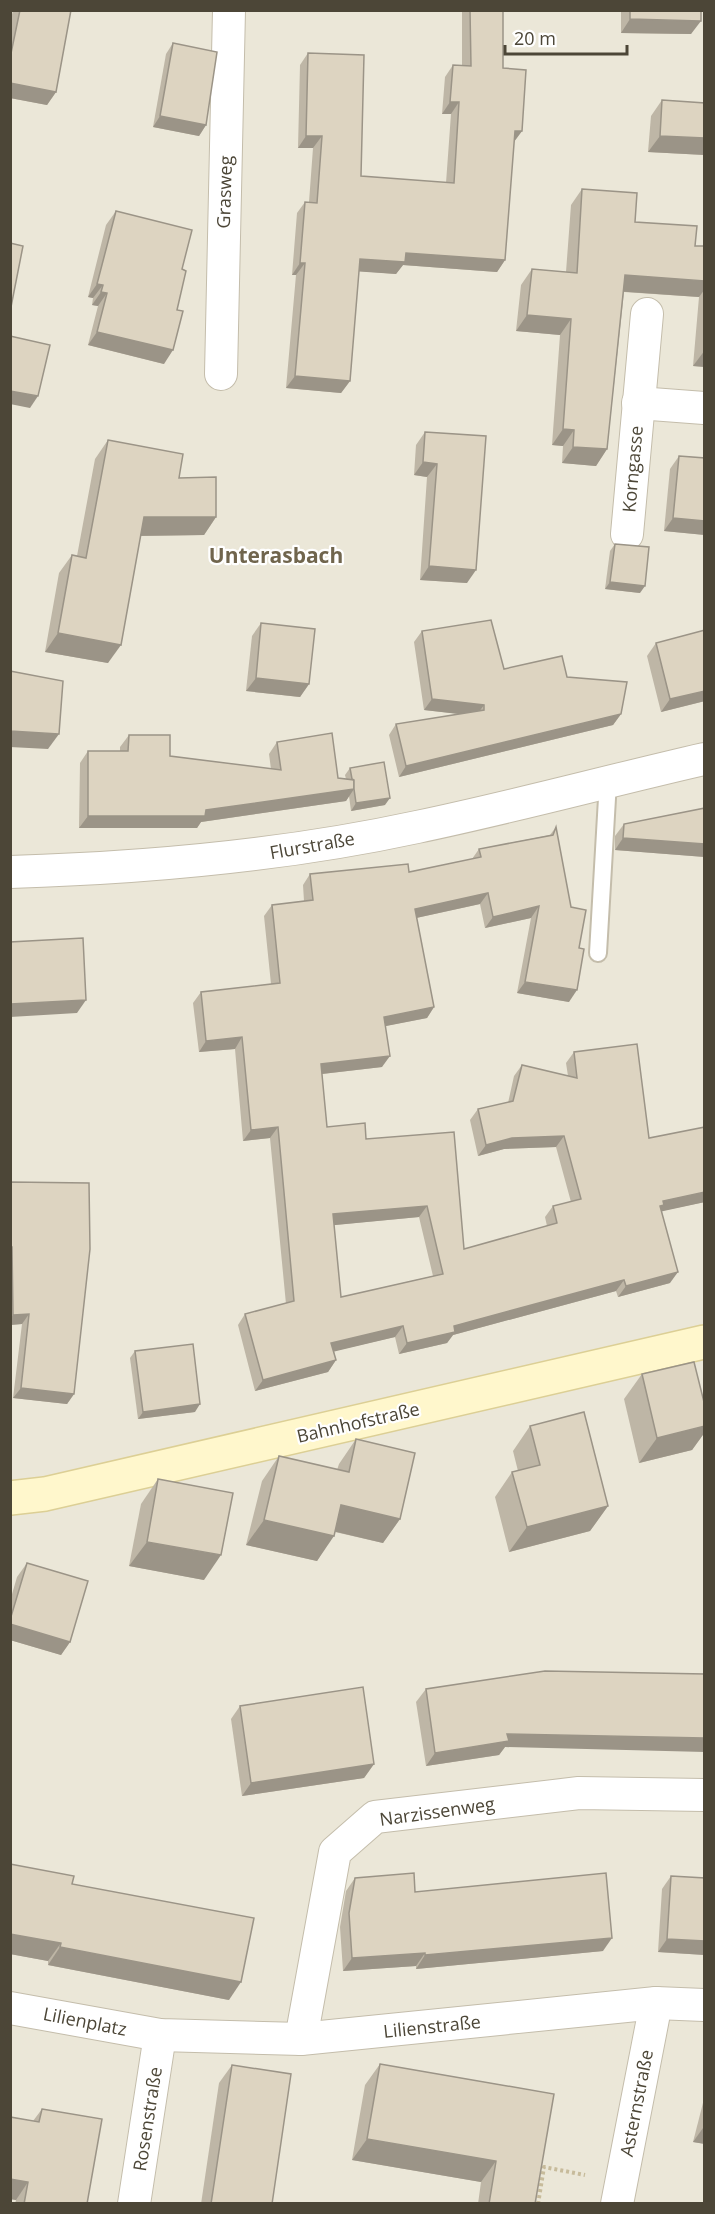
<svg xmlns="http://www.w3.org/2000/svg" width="715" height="2214" font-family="'Open Sans',sans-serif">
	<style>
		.residential { fill: #ebe7d8 }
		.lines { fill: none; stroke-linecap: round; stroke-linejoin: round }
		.lane-casing { stroke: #c4bdab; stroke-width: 20 }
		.street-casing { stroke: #c4bdab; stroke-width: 34 }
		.secondary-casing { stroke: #dccf95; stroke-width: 36 }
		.path { stroke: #c7bb9b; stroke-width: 4; stroke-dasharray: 3 3; stroke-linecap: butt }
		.lane { stroke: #fff; stroke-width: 16 }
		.street { stroke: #fff; stroke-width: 32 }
		.secondary { stroke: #fff7cc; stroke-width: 33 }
		.wall { fill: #beb6a6; fill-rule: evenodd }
		.shaded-wall { fill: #9b9487 }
		.building { fill: #ddd4c1; stroke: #9b9487; stroke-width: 1.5; fill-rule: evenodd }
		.labels { text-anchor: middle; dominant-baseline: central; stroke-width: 4.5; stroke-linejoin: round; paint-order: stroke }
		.street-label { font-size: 18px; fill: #4c4637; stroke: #fff }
		.quarter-label { font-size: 21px; font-weight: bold; fill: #70654d; stroke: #fff }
	</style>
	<rect width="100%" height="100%" fill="#f7f4ea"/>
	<rect class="residential" x="11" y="11" width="693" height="2192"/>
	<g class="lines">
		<defs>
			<path id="lane" d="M598,953L608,781"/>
			<g id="street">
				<path d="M221,374L229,10"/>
				<path d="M638,403L704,408"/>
				<path d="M627,534L647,314"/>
				<path d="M10,872C147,868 283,856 417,827C513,807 608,781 704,759"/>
				<path d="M10,2008L160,2035L301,2039L656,2003L704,2005"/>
				<path d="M301,2039L335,1852L375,1817L579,1793L704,1795"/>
				<path d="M134,2204L160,2035"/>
				<path d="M617,2204L656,2003"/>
			</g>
			<path id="secondary" d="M10,1498L45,1494L704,1342"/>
		</defs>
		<use href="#lane" class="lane-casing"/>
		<use href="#street" class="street-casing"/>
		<use href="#secondary" class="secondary-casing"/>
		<path class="path" d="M538,2204L544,2167L585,2175"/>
		<use href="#lane" class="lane"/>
		<use href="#street" class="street"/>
		<use href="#secondary" class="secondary"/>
	</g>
	<g class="wall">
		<path d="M13,10H71L56,92L47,105L10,98V23Z"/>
		<path d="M462,10H503V68L522,131L514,142L505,260L497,272L403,265L396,274L359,271L350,381L341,393L286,388L296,275H292L297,213L305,202H309L313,148H298L300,65L308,53L361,176L446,183L451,114H442L445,77L453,65L462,66Z"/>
		<path d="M621,10H701L691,34L621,33Z"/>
		<path d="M173,43L206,125L199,136L153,127L166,54Z"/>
		<path d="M662,100L705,103V155L648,152L651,116Z"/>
		<path d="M582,189L635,222L695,246H705V367L693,366L699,297L624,292L607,449L596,466L562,463L563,446L552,445L560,335L516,331L521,285L532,269L566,272L571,205Z"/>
		<path d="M116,211L182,269L164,364L88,345L98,306L92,305L93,298L88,297L106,225Z"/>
		<path d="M425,432L486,436L467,583L420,580L427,477L414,475L416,445Z"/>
		<path d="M108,440L179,478L216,517L204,535L141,536L108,663L45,652L59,573L72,555L77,556L95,459Z"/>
		<path d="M679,456L705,458V535L664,531L670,469Z"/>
		<path d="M615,544L640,593L605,589L610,551Z"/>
		<path d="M261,623L309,684L300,697L246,691L252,636Z"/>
		<path d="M705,630V701L661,712L647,656L656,643Z"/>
		<path d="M422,631L504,669L567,677L621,714L613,725L399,777L389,735L396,724L460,714L424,710L414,642Z"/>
		<path d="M129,735L170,756L271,769L269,754L277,742L338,778L346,779L345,775L350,768L385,805L351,811L349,796L346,801L201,822L197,828H79L80,763L88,751H120V747Z"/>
		<path d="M705,808V857L615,850V836L624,824Z"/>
		<path d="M556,827L569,1002L517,993L531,918L485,928L480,904L416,918L434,1007L427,1018L385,1026L382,1067L322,1074L327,1127L366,1139L464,1249L547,1226L545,1217L553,1206L571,1202L556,1147L504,1149L478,1156L470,1120L478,1109L508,1103L514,1076L522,1065L568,1076L566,1063L574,1052L649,1138L705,1127V1202L661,1211L670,1283L618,1297L616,1291L453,1335L447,1343L399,1354L395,1337L334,1351L336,1360L328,1372L255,1391L238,1325L245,1314L286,1304L270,1138L243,1141L235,1049L199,1052L193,1003L201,992L271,984L264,916L272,905L304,901L303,885L310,874L409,872L472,859L479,849L550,835ZM419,1217L433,1276L341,1297L334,1225Z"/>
		<path d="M10,1182L74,1394L67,1404L13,1398L22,1324L10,1325Z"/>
		<path d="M135,1351L195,1412L138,1419L130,1358Z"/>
		<path d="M642,1374L705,1406V1432L692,1450L639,1463L624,1399Z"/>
		<path d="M530,1426L608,1506L590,1531L509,1552L495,1497L512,1472L518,1471L513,1451Z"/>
		<path d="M356,1439L400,1519L383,1543L335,1532L317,1561L246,1545L262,1481L279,1456L337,1470L339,1464Z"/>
		<path d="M158,1479L204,1580L129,1566L141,1504Z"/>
		<path d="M27,1563L70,1642L61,1655L10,1640V1601L17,1577Z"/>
		<path d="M426,1689L505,1747L499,1755L426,1766L416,1702Z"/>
		<path d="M240,1706L374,1764L364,1778L242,1796L231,1719Z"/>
		<path d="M10,1864L72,1884L229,2000L48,1965V1961L10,1954Z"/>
		<path d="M671,1876L705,1878V1955L658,1952L662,1889Z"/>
		<path d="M355,1878L415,1892L603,1951L416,1969V1966L343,1971L340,1927L346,1891Z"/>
		<path d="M380,2064L554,2094L535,2204H478L481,2182L352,2160L365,2085Z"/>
		<path d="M232,2065L272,2204H201L219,2083Z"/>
		<path d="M705,2095V2144L693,2142Z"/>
		<path d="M42,2109L87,2204H15L16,2200L10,2199V2117L33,2121Z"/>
	</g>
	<g class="shaded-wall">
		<path d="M630,19L701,21L691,34L621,33Z"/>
		<path d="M10,83L56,92L47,105L10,98Z"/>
		<path d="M450,102H459L451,114H442Z"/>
		<path d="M160,116L206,125L199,136L153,127Z"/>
		<path d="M515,131H522L513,143Z"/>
		<path d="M306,136H322L313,148H298Z"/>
		<path d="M660,136L705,138V155L648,152Z"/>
		<path d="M406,253L505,260L497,272L403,265L396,274L352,271L360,259Z"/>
		<path d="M300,263H305L296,275H292Z"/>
		<path d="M625,275L705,281V289L699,297L614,291Z"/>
		<path d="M97,284L103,285L93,298L88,297Z"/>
		<path d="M101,292L107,293L98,306L92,305Z"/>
		<path d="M527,315L571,319L560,335L516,331Z"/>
		<path d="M97,332L173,350L164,364L88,345Z"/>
		<path d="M705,350V367L693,366Z"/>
		<path d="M295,376L350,381L341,393L286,388Z"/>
		<path d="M10,391L38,396L30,408L10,404Z"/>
		<path d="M563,429L574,430L563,446L552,445Z"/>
		<path d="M573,447L607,449L596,466L562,463Z"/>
		<path d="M423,462L437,464L427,477L414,475Z"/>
		<path d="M144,517H216L204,535L131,536Z"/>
		<path d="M673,518L705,521V535L664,531Z"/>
		<path d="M429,566L476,570L467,583L420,580Z"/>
		<path d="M610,582L645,586L640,593L605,589Z"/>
		<path d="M58,633L121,645L108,663L45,652Z"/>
		<path d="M256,678L309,684L300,697L246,691Z"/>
		<path d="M705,691V701L661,712L670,699Z"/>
		<path d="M432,699L484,705L476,716L424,710Z"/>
		<path d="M621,714L613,725L399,777L406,766Z"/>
		<path d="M10,731L59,734L48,749L10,747Z"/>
		<path d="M354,789L346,801L201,822L197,828H79L88,816L206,810Z"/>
		<path d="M390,798L385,805L351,811L356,803Z"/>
		<path d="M623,838L705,844V857L615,850Z"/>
		<path d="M488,893L480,904L407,920L415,909Z"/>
		<path d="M539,906L531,918L485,928L493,917Z"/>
		<path d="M525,982L577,990L569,1002L517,993Z"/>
		<path d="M86,1000L77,1013L10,1017V1004Z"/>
		<path d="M434,1007L427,1018L376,1028L384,1017Z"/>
		<path d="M242,1037L235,1049L199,1052L206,1041Z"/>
		<path d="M390,1056L382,1067L313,1075L321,1064Z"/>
		<path d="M278,1127L270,1138L243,1141L251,1130Z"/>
		<path d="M564,1136L556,1147L504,1149L478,1156L486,1145L512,1138Z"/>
		<path d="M705,1192V1202L659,1212L656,1216L663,1201Z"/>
		<path d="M427,1206L419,1217L325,1226L333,1214Z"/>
		<path d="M678,1272L670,1283L618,1297L626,1286Z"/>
		<path d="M624,1280L616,1291L453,1335L447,1343L399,1354L407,1343L454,1326Z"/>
		<path d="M29,1314L22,1324L10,1325V1318L13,1315Z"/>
		<path d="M403,1326L395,1337L324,1354L331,1343Z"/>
		<path d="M336,1360L328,1372L255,1391L263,1380Z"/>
		<path d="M21,1388L74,1394L67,1404L13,1398Z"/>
		<path d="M200,1404L195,1412L138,1419L143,1412Z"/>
		<path d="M705,1426V1432L692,1450L639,1463L657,1438Z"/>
		<path d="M341,1505L400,1519L383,1543L324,1529Z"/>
		<path d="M608,1506L590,1531L509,1552L527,1527Z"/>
		<path d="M264,1520L334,1536L317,1561L246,1545Z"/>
		<path d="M147,1542L221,1555L204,1580L129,1566Z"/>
		<path d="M10,1624L70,1642L61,1655L10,1640Z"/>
		<path d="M507,1734L705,1738V1752L505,1747L499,1755L426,1766L435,1753Z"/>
		<path d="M374,1764L364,1778L242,1796L251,1783Z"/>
		<path d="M10,1934L61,1943L48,1961L10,1954Z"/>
		<path d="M612,1938L603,1951L416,1969L425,1955Z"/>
		<path d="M667,1939L705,1941V1955L658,1952Z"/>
		<path d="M60,1947L241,1982L229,2000L48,1965Z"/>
		<path d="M425,1953L416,1966L343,1971L352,1958Z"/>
		<path d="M703,2128L705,2129V2144L693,2142Z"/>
		<path d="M367,2139L496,2161L481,2182L352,2160Z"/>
		<path d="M10,2179L28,2182L16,2200L10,2199Z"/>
	</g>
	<g class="building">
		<path d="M20,10H71L56,92L10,83V58Z"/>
		<path d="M470,10H503V68L526,70L522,131H515L505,260L406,253L405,262L360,259L350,381L295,376L305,263H300L305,202L317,203L322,136H306L308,53L364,55L361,176L454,183L459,102H450L453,65L471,66Z"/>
		<path d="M630,10H701V21L630,19Z"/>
		<path d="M173,43L217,52L206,125L160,116Z"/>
		<path d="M662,100L705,103V138L660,136Z"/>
		<path d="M582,189L637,193L635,222L697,226L695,246H705V281L625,275L607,449L573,447L574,430L563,429L571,319L527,315L532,269L577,273Z"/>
		<path d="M116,211L192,230L182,269L186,271L177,310L183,311L173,350L97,332L107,293L101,292L103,285L97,284Z"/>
		<path d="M10,243L23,246L10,312Z"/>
		<path d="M10,336L50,345L38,396L10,391Z"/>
		<path d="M425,432L486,436L476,570L429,566L437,464L423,462Z"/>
		<path d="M108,440L183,454L179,478L216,477V517H144L121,645L58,633L72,555L86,558Z"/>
		<path d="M679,456L705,458V521L673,518Z"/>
		<path d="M615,544L649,547L645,586L610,582Z"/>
		<path d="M491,620L504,669L562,656L567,677L627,682L621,714L406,766L396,724L484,710V705L432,699L422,631Z"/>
		<path d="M261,623L315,629L309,684L256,678Z"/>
		<path d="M705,630V691L670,699L656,643Z"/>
		<path d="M10,671L63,681L59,734L10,731Z"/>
		<path d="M332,733L338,778L354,780V789L206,810L205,816H88V751H128L129,735H170V756L281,770L277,742Z"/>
		<path d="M384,762L390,798L356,803L354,789V780L352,779L350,768Z"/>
		<path d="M705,808V844L623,838L624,824Z"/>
		<path d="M556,827L571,907L586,910L579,948L584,949L577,990L525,982L539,906L493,917L488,893L415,909L434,1007L384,1017L390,1056L321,1064L327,1127L365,1123L366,1139L454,1132L464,1249L557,1223L553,1206L581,1199L564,1136L512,1138L486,1145L478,1109L513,1101L522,1065L577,1078L574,1052L637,1044L649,1138L705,1127V1192L663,1201L664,1205L660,1206L678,1272L626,1286L624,1280L454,1326L455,1332L407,1343L403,1326L331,1343L336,1360L263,1380L245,1314L294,1301L278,1127L251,1130L242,1037L206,1041L201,992L280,983L272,905L313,900L310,874L408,864L409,872L481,857L479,849L553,835ZM427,1206L443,1274L341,1297L333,1214Z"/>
		<path d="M83,938L86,1000L10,1004V942Z"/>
		<path d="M10,1182L89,1183L90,1249L74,1394L21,1388L29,1314L13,1315L12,1247H10Z"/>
		<path d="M193,1344L200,1404L143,1412L135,1351Z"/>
		<path d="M694,1362L705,1406V1426L657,1438L642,1374Z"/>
		<path d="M584,1412L608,1506L527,1527L512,1472L540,1465L530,1426Z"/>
		<path d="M356,1439L415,1453L400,1519L341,1505L334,1536L264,1520L279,1456L349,1472Z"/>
		<path d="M158,1479L233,1493L221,1555L147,1542Z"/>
		<path d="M27,1563L88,1581L70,1642L10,1624V1620Z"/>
		<path d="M545,1671L705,1674V1738L507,1734L509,1741L435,1753L426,1689Z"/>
		<path d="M363,1687L374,1764L251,1783L240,1706Z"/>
		<path d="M10,1864L74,1876L72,1884L254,1918L241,1982L60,1947L61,1943L10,1934Z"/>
		<path d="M414,1873L415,1892L606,1873L612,1938L425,1955V1953L352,1958L349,1913L355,1878Z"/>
		<path d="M671,1876L705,1878V1941L667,1939Z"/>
		<path d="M380,2064L554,2094L535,2204H489L496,2161L367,2139Z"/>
		<path d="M232,2065L291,2074L272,2204H211Z"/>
		<path d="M42,2109L102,2119L87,2204H24L28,2182L10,2179V2117L39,2122Z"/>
	</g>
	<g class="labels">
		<g class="street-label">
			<text transform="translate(224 192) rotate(-88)">Grasweg</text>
			<text transform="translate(632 469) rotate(-85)">Korngasse</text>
			<text transform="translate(312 845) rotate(-10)">Flurstraße</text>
			<text transform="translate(358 1422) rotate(-13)">Bahnhofstraße</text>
			<text transform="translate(437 1811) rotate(-8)">Narzissenweg</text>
			<text transform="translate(85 2021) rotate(11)">Lilienplatz</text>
			<text transform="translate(432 2026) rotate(-6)">Lilienstraße</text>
			<text transform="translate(636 2103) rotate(-79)">Asternstraße</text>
			<text transform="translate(147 2119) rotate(-81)">Rosenstraße</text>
		</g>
		<g class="quarter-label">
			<text x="276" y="555">Unterasbach</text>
		</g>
	</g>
	<rect width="715" height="2214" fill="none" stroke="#4c4637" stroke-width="24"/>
	<path d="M505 45v9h122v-9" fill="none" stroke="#4c4637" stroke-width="3"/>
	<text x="514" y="45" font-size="18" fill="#4c4637" stroke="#ffffff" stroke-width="4.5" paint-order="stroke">20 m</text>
</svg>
